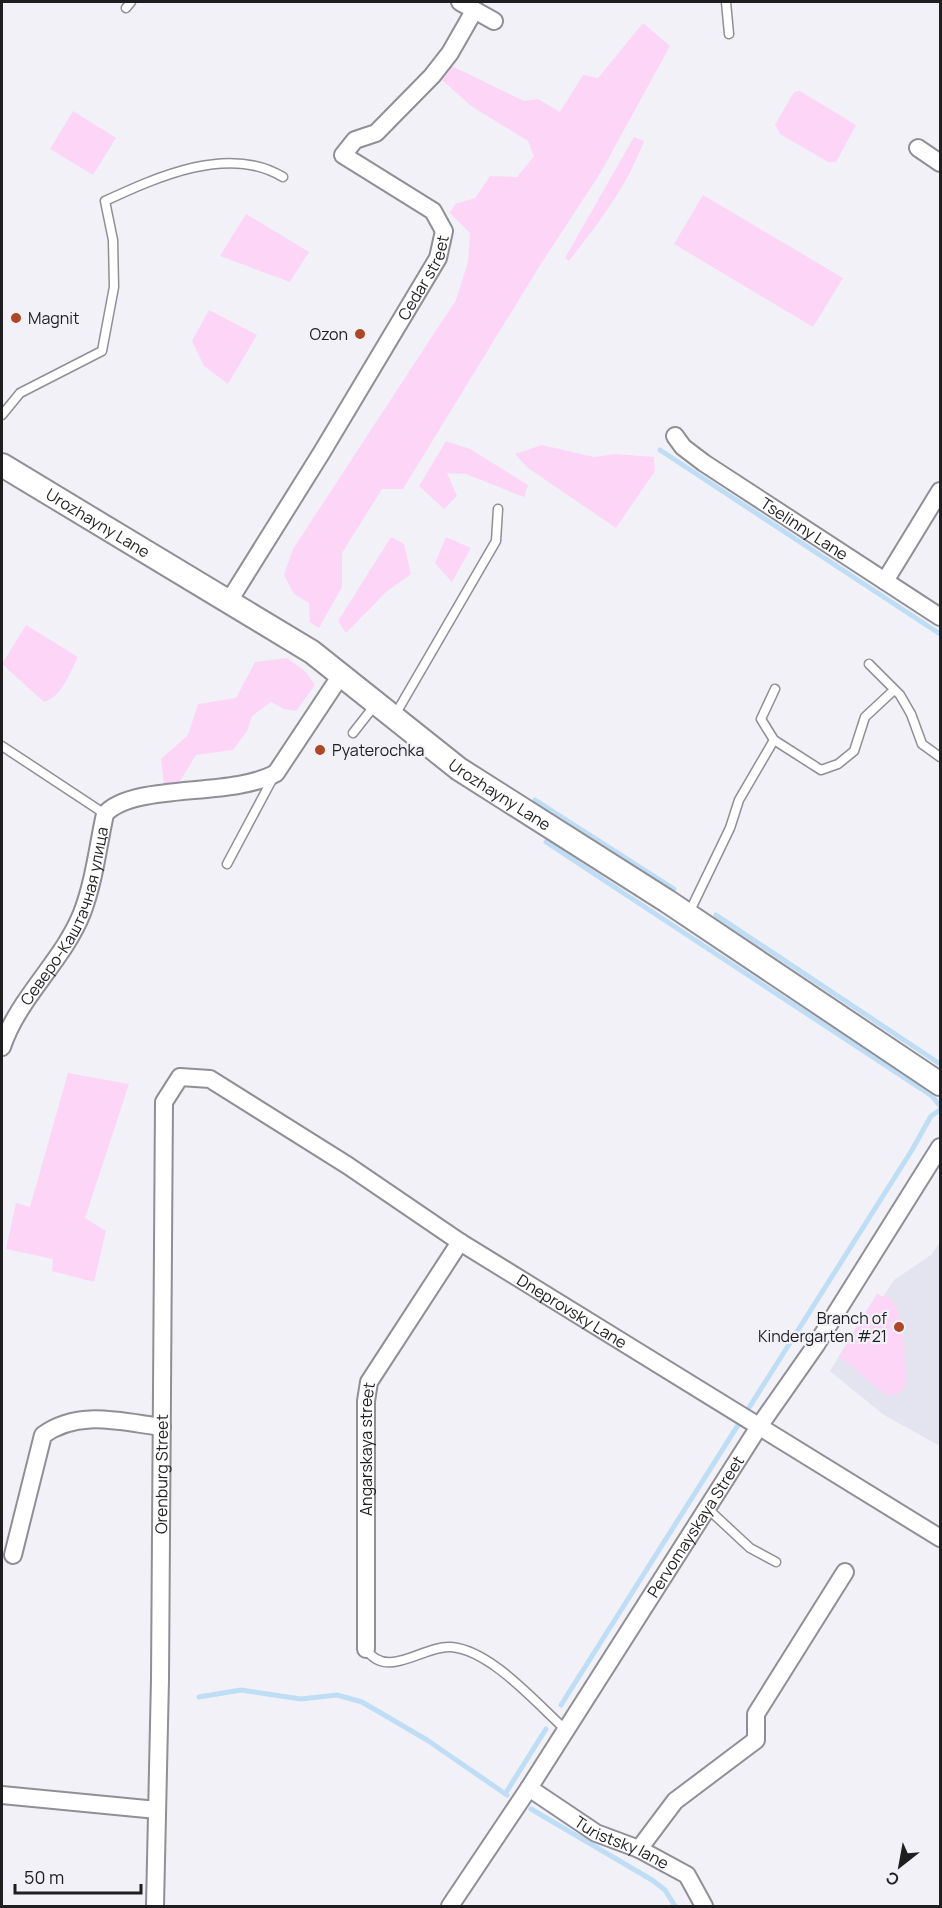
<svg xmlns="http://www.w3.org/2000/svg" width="942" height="1908" font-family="Manrope,sans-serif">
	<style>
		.built { fill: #e4e4f1 }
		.green { fill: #fdd6f7 }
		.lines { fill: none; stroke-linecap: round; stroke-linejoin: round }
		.stream { stroke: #bfdef6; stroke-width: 5 }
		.lane-casing { stroke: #8f8f95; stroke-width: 11 }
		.street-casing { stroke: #8f8f95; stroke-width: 20 }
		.secondary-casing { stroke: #8f8f95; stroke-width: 26 }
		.lane { stroke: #fff; stroke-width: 8 }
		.street { stroke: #fff; stroke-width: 16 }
		.secondary { stroke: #fff; stroke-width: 22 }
		.poi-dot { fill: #af4726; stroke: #f1f1f7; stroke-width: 2 }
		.labels { text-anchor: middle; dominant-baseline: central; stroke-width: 4.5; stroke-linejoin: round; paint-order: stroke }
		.street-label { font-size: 16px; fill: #1e1e20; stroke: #f1f1f7 }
		.poi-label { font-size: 16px; fill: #1e1e20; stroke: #f1f1f7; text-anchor: start }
	</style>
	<rect width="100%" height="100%" fill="#f1f1f7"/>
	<path class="built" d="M940,1242V1446L884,1415L830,1371L877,1294L883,1297L894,1280L931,1255Z"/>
	<g class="green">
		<path d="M643,23L670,46L601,172L539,267L403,489H382L342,553V587L319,628L310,622L309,603L294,594L284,575L293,549L456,300L468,262L470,233L450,213L455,204L475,198L490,176L517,177L534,156L528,141L471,106L441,79L452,66L524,101L538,99L560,112L583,75L598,78Z"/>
		<path d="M800,91L856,125L836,162H828L780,134L775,125L794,92Z"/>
		<path d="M73,111L116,138L93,175L50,149Z"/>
		<path d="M634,137L644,141C626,188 600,221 569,261L565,258Z"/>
		<path d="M703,195L843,278L813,327L674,244Z"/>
		<path d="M246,214L309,252L290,282L220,256Z"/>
		<path d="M209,310L257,335L228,384L204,366L192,341Z"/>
		<path d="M446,441L470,449L528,485L524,497L466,474L447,473L457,496L444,509L419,486Z"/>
		<path d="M542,445L594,457L615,454L654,457L655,471L616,528L528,468L515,454Z"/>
		<path d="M391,537L404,544L411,574L386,592L346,633L338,621Z"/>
		<path d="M446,537L471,548L452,582L435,563Z"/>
		<path d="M26,625L78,657C70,672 62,697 44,702L2,664Z"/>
		<path d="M287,658L306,672L315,685L296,711L284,709L271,702L252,716L247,731L233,750L196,755L177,786L164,785L161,759L188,735L198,704L236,698L255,662Z"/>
		<path d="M68,1073L129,1084L85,1218L106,1231L94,1282L52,1271L53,1259L6,1249L16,1203L30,1207Z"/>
		<path d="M877,1294L883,1297L885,1294C909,1311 903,1356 906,1383C903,1392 896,1397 886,1395L839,1356Z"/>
	</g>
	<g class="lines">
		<g class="stream">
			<path d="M660,450L940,634"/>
			<path d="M535,800L674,889"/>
			<path d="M546,842L932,1096L940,1106"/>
			<path d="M716,915L940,1064"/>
			<path d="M199,1697L241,1690L301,1699L337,1695L362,1702L427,1740L507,1795"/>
			<path d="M561,1705L912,1150L931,1116L940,1110"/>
			<path d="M505,1794L546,1729"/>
			<path d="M531,1809L652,1880L665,1890L675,1906"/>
		</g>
		<defs>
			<g id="lane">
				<path d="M726,2L729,34"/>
				<path d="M126,8L131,2"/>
				<path d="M2,415L20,393L102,351L114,287L113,240L105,201C157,177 229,144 283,177"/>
				<path d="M869,664L900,695L911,714L922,744L940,757"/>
				<path d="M775,689L761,719L774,740L821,770L838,764L854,751L865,717L894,690"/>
				<path d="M395,715L496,541L498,509"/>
				<path d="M353,733L375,705"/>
				<path d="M2,746L105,814"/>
				<path d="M227,864L275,774"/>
				<path d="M688,915L730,828L739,800L774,740"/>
				<path d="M707,1508L750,1548L776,1562"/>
				<path d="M366,1649C387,1681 423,1645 451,1647C491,1650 537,1704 566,1730"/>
			</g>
			<g id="street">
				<path d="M460,2L494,21"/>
				<path d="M918,148L940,163"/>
				<path id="s1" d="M675,436L683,447L704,463L940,617"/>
				<path d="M885,581L940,491"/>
				<path id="s2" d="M229,601L322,452L438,258L444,231L433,211L343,155L355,140L376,133L432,76L450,53L474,11"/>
				<path id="s3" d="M2,1047C18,998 63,961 82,913C94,882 98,846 105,814C134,782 233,798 276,773L341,675"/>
				<path d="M13,1555L43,1435C79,1409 121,1422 162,1427"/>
				<path id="s4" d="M366,1649V1401L369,1382L460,1242"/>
				<path id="s5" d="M529,1788L596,1833L639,1849L687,1875L704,1906"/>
				<path d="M2,1795L157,1810"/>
				<path d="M639,1849L675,1801L756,1740V1714L845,1572"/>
				<path id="s6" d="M155,1906L160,1679L164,1102L180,1077L210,1079L347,1165L460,1242L940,1538"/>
				<path id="s7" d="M450,1906L529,1788L760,1425L816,1345L940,1147"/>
			</g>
			<g id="secondary">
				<path id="s8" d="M2,465L312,652L459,769L667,901L940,1084"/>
			</g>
		</defs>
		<use href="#lane" class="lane-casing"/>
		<use href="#street" class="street-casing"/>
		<use href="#secondary" class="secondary-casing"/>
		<use href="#lane" class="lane"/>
		<use href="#street" class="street"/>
		<use href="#secondary" class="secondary"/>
	</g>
	<g class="poi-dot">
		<circle cx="16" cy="318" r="6"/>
		<circle cx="360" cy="334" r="6"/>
		<circle cx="320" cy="750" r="6"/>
		<circle cx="899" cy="1327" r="6"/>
	</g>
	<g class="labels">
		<g class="street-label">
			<text stroke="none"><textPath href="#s2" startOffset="378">Cedar street</textPath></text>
			<text stroke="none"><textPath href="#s8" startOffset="112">Urozhayny Lane</textPath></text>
			<text stroke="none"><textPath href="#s1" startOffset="160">Tselinny Lane</textPath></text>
			<text stroke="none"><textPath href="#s8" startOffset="598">Urozhayny Lane</textPath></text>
			<text stroke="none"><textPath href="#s3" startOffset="147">Северо-Каштачная улица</textPath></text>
			<text stroke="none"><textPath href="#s6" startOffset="1294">Dneprovsky Lane</textPath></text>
			<text stroke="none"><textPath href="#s4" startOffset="200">Angarskaya street</textPath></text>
			<text stroke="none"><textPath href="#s6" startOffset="432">Orenburg Street</textPath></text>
			<text stroke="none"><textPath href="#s7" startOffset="452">Pervomayskaya Street</textPath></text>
			<text stroke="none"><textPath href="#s5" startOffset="108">Turistsky lane</textPath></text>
		</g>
		<g class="poi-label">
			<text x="28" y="318">Magnit</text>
			<text x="348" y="334" text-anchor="end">Ozon</text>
			<text x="332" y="750">Pyaterochka</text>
			<text x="887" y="1318" text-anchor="end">Branch of<tspan x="887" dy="18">Kindergarten #21</tspan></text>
		</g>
	</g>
	<rect width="942" height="1908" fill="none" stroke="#1e1e20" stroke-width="6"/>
	<g transform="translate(900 1866) rotate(211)" stroke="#f1f1f7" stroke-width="4.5" paint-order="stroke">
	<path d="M0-4.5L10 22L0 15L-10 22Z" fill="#1e1e20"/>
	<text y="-9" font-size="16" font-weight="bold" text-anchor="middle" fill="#1e1e20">С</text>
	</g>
	<path d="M15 1884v9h126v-9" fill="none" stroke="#1e1e20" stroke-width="3"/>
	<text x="24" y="1884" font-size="18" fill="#1e1e20" stroke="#f1f1f7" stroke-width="4.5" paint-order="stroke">50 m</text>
</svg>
